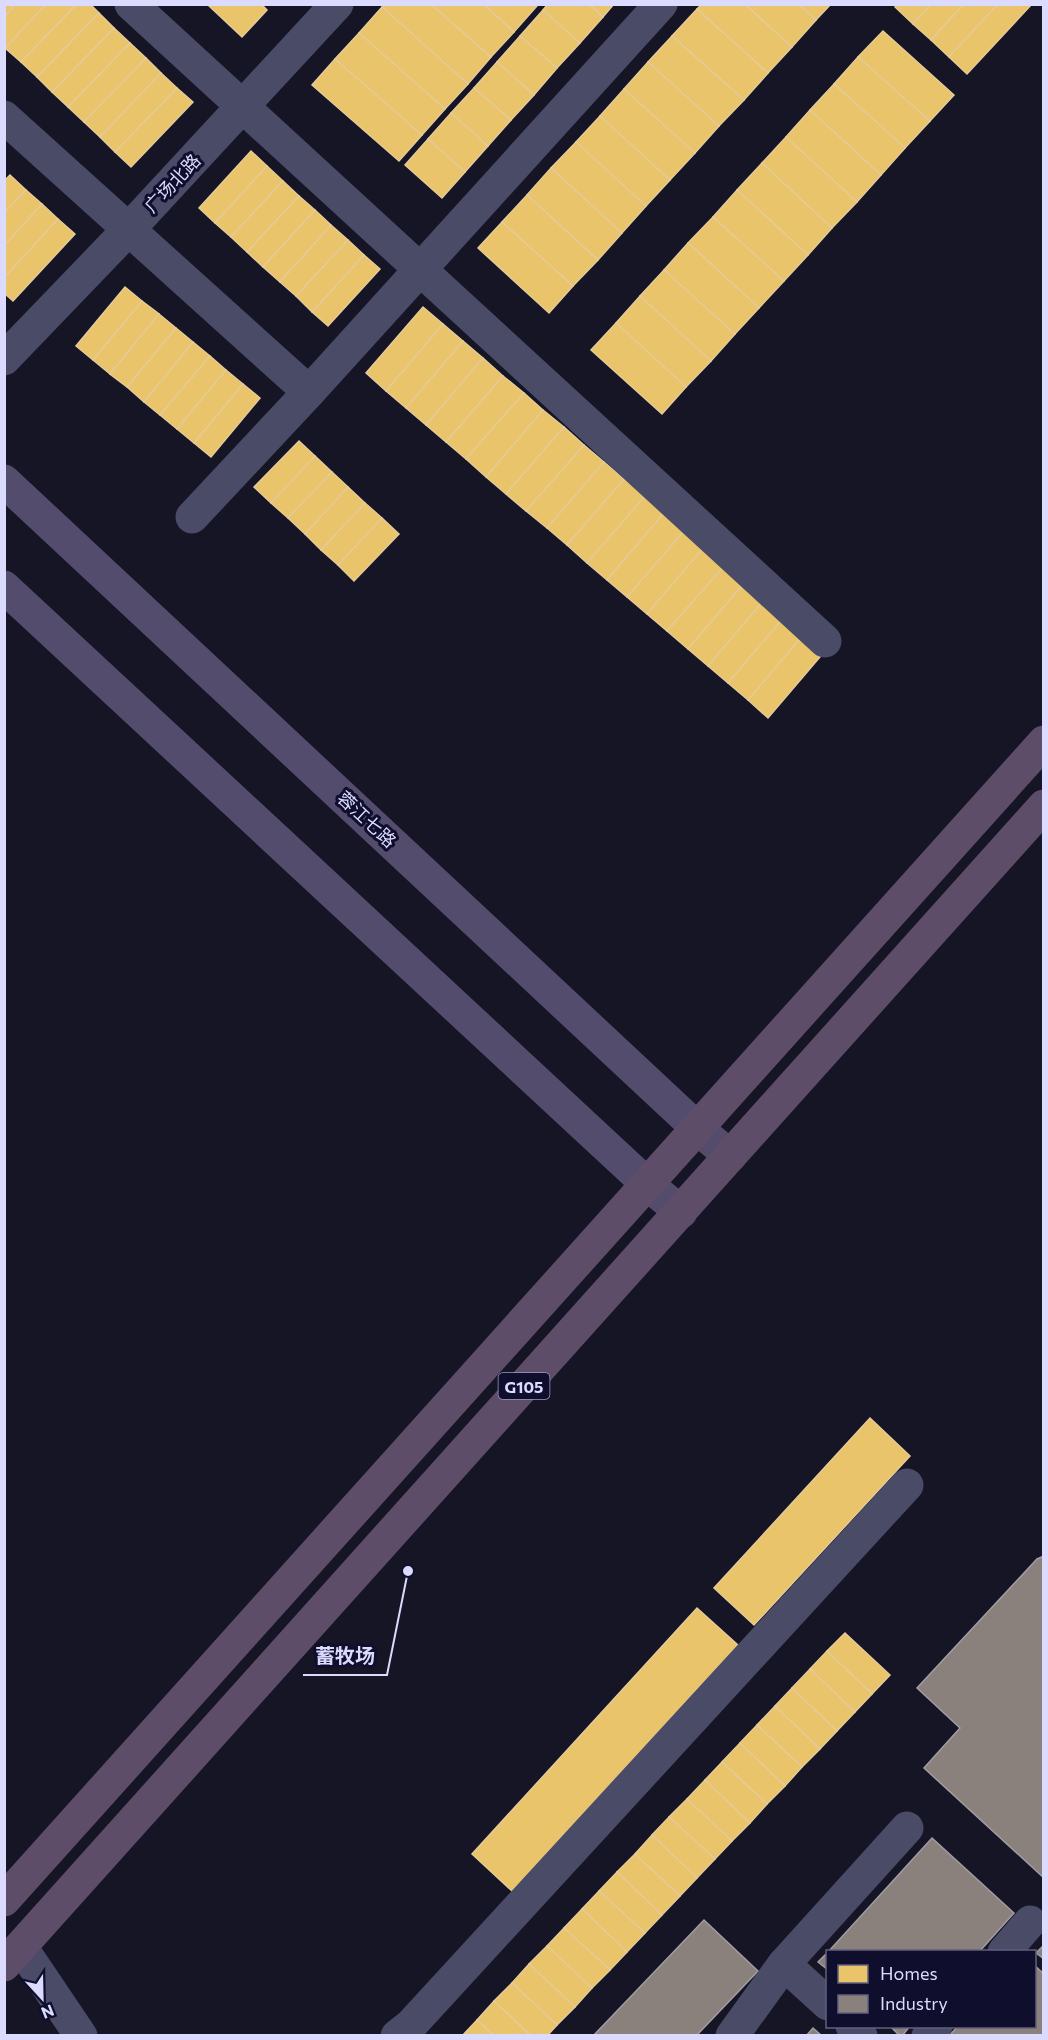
<svg xmlns="http://www.w3.org/2000/svg" width="1048" height="2040" font-family="Commissioner,'Noto Sans SC',sans-serif">
	<style>
		.homes { fill: #e9c46a; stroke: #e5cb97; stroke-width: 1.5 }
		.industry { fill: #8a817c; stroke: #a29ca3; stroke-width: 1.5 }
		.lines { fill: none; stroke-linecap: round; stroke-linejoin: round }
		.minor { stroke: #494b67; stroke-width: 33 }
		.major { stroke: #534c6c; stroke-width: 33 }
		.highway { stroke: #5d4d69; stroke-width: 33 }
		.labels { text-anchor: middle; dominant-baseline: central; stroke-width: 6; stroke-linejoin: round; paint-order: stroke }
		.shield { fill: #100e2d; stroke: #9e9dc0; stroke-width: 1.5 }
		.shield-label { font-size: 16px; font-weight: bold; fill: #dbdaff }
		.street-label { font-size: 18px; fill: #dbdaff; stroke: #100e2d }
		.leader { fill: none; stroke: #dbdaff; stroke-width: 2 }
		.callout-dot { fill: #dbdaff; stroke: #100e2d; stroke-width: 2 }
		.callout-label { font-size: 20px; text-anchor: middle; font-weight: bold; fill: #dbdaff; stroke: #100e2d; stroke-width: 6; stroke-linejoin: round; paint-order: stroke }
	</style>
	<rect width="100%" height="100%" fill="#161526"/>
	<g class="homes">
		<path d="M4,4H16L4,17Z"/>
		<path d="M16,4H46L5,48L4,17Z"/>
		<path d="M46,4H77L21,62L5,48Z"/>
		<path d="M77,4H90L99,13L37,77L21,62Z"/>
		<path d="M207,4H261L267,10L242,37Z"/>
		<path d="M384,4H431L491,57L468,84L382,7Z"/>
		<path d="M431,4H484L514,32L491,57Z"/>
		<path d="M484,4H536L537,6L514,32Z"/>
		<path d="M548,4H589L603,17L580,43L543,10Z"/>
		<path d="M589,4H614L603,17Z"/>
		<path d="M702,4H745L792,47L768,73L697,9Z"/>
		<path d="M745,4H799L816,20L792,47Z"/>
		<path d="M799,4H831L816,20Z"/>
		<path d="M897,4H931L913,24L895,7Z"/>
		<path d="M931,4H964L931,40L913,24Z"/>
		<path d="M964,4H998L949,57L931,40Z"/>
		<path d="M998,4H1032L967,74L949,57Z"/>
		<path d="M382,7L468,84L445,109L359,33Z"/>
		<path d="M697,9L768,73L744,100L672,36Z"/>
		<path d="M543,10L580,43L557,68L520,36Z"/>
		<path d="M99,13L114,28L52,92L37,77Z"/>
		<path d="M114,28L130,43L68,107L52,92Z"/>
		<path d="M883,31L954,95L930,121L858,57Z"/>
		<path d="M359,33L445,109L422,135L335,59Z"/>
		<path d="M520,36L557,68L534,95L497,62Z"/>
		<path d="M672,36L744,100L719,126L648,62Z"/>
		<path d="M130,43L146,58L84,122L68,107Z"/>
		<path d="M858,57L930,121L905,148L834,84Z"/>
		<path d="M146,58L161,73L100,137L84,122Z"/>
		<path d="M335,59L422,135L399,161L312,85Z"/>
		<path d="M497,62L534,95L511,120L474,88Z"/>
		<path d="M648,62L719,126L695,153L624,89Z"/>
		<path d="M161,73L177,88L115,152L100,137Z"/>
		<path d="M834,84L905,148L881,175L810,110Z"/>
		<path d="M177,88L193,102L131,167L115,152Z"/>
		<path d="M474,88L511,120L488,146L451,113Z"/>
		<path d="M624,89L695,153L670,180L600,116Z"/>
		<path d="M810,110L881,175L857,202L786,137Z"/>
		<path d="M451,113L488,146L465,172L428,139Z"/>
		<path d="M600,116L670,180L646,206L576,142Z"/>
		<path d="M786,137L857,202L832,228L762,163Z"/>
		<path d="M428,139L465,172L442,198L405,165Z"/>
		<path d="M576,142L646,206L622,233L551,168Z"/>
		<path d="M251,151L267,166L215,223L199,208Z"/>
		<path d="M762,163L832,228L808,255L737,190Z"/>
		<path d="M267,166L283,181L231,237L215,223Z"/>
		<path d="M551,168L622,233L598,260L527,195Z"/>
		<path d="M10,175L26,190L4,213V181Z"/>
		<path d="M283,181L299,196L247,252L231,237Z"/>
		<path d="M26,190L42,204L4,246V213Z"/>
		<path d="M737,190L808,255L784,281L713,217Z"/>
		<path d="M527,195L598,260L573,286L502,222Z"/>
		<path d="M299,196L315,210L263,267L247,252Z"/>
		<path d="M42,204L58,219L4,278V246Z"/>
		<path d="M315,210L331,225L280,282L263,267Z"/>
		<path d="M713,217L784,281L759,308L688,243Z"/>
		<path d="M58,219L75,234L13,301L4,293V278Z"/>
		<path d="M502,222L573,286L549,313L478,248Z"/>
		<path d="M331,225L348,240L296,296L280,282Z"/>
		<path d="M348,240L364,255L312,312L296,296Z"/>
		<path d="M688,243L759,308L735,334L664,270Z"/>
		<path d="M364,255L380,269L328,326L312,312Z"/>
		<path d="M664,270L735,334L711,361L640,296Z"/>
		<path d="M125,287L142,301L93,360L76,346Z"/>
		<path d="M640,296L711,361L686,387L616,323Z"/>
		<path d="M142,301L159,314L110,374L93,360Z"/>
		<path d="M423,307L443,324L386,391L366,373Z"/>
		<path d="M159,314L176,328L127,387L110,374Z"/>
		<path d="M616,323L686,387L662,414L591,350Z"/>
		<path d="M443,324L463,341L406,408L386,391Z"/>
		<path d="M176,328L193,342L144,402L127,387Z"/>
		<path d="M463,341L483,358L426,425L406,408Z"/>
		<path d="M193,342L210,356L160,415L144,402Z"/>
		<path d="M210,356L226,370L177,429L160,415Z"/>
		<path d="M483,358L503,376L446,442L426,425Z"/>
		<path d="M226,370L243,384L194,443L177,429Z"/>
		<path d="M503,376L524,393L466,459L446,442Z"/>
		<path d="M243,384L260,398L211,457L194,443Z"/>
		<path d="M524,393L543,410L486,477L466,459Z"/>
		<path d="M543,410L564,427L506,494L486,477Z"/>
		<path d="M564,427L584,445L526,511L506,494Z"/>
		<path d="M299,441L315,456L271,503L254,487Z"/>
		<path d="M584,445L604,462L547,528L526,511Z"/>
		<path d="M315,456L332,472L288,518L271,503Z"/>
		<path d="M604,462L624,479L567,545L547,528Z"/>
		<path d="M332,472L348,487L305,534L288,518Z"/>
		<path d="M624,479L645,496L587,563L567,545Z"/>
		<path d="M348,487L365,503L321,550L305,534Z"/>
		<path d="M645,496L664,513L607,580L587,563Z"/>
		<path d="M365,503L382,518L338,565L321,550Z"/>
		<path d="M664,513L685,530L627,597L607,580Z"/>
		<path d="M382,518L399,534L354,581L338,565Z"/>
		<path d="M685,530L704,547L647,614L627,597Z"/>
		<path d="M704,547L725,565L667,631L647,614Z"/>
		<path d="M725,565L745,582L688,649L667,631Z"/>
		<path d="M745,582L765,599L708,666L688,649Z"/>
		<path d="M765,599L785,616L728,683L708,666Z"/>
		<path d="M785,616L805,633L748,700L728,683Z"/>
		<path d="M805,633L825,651L768,718L748,700Z"/>
		<path d="M870,1418L910,1456L754,1625L714,1588Z"/>
		<path d="M697,1608L738,1645L512,1891L472,1854Z"/>
		<path d="M845,1633L890,1675L872,1694L827,1651Z"/>
		<path d="M827,1651L872,1694L855,1712L810,1669Z"/>
		<path d="M810,1669L855,1712L837,1731L792,1688Z"/>
		<path d="M792,1688L837,1731L820,1749L775,1706Z"/>
		<path d="M775,1706L820,1749L802,1767L757,1725Z"/>
		<path d="M757,1725L802,1767L785,1786L740,1743Z"/>
		<path d="M740,1743L785,1786L767,1804L722,1762Z"/>
		<path d="M722,1762L767,1804L750,1823L705,1780Z"/>
		<path d="M705,1780L750,1823L732,1841L687,1799Z"/>
		<path d="M687,1799L732,1841L715,1859L669,1817Z"/>
		<path d="M669,1817L715,1859L697,1878L652,1835Z"/>
		<path d="M652,1835L697,1878L680,1896L635,1854Z"/>
		<path d="M635,1854L680,1896L662,1915L617,1872Z"/>
		<path d="M617,1872L662,1915L645,1933L599,1891Z"/>
		<path d="M599,1891L645,1933L627,1952L582,1909Z"/>
		<path d="M582,1909L627,1952L610,1970L564,1928Z"/>
		<path d="M564,1928L610,1970L592,1988L547,1946Z"/>
		<path d="M547,1946L592,1988L575,2007L529,1964Z"/>
		<path d="M529,1964L575,2007L557,2025L512,1983Z"/>
		<path d="M512,1983L557,2025L547,2036H531L494,2001Z"/>
		<path d="M494,2001L531,2036H494L477,2020Z"/>
		<path d="M477,2020L494,2036H462Z"/>
	</g>
	<g class="industry">
		<path d="M1044,1556V1878L924,1768L960,1728L917,1688L1037,1559Z"/>
		<path d="M932,1838L1014,1913L979,1952H828Z"/>
		<path d="M704,1920L758,1971L696,2036H593Z"/>
		<path d="M1044,1945V1959L1036,1953Z"/>
		<path d="M828,1952V1970L818,1962Z"/>
		<path d="M1034,1965L1044,1974V2036H949L958,2026H1034Z"/>
		<path d="M890,2026H910L902,2036H900Z"/>
		<path d="M813,2028L822,2036H806Z"/>
	</g>
	<g class="lines">
		<g class="minor">
			<path d="M131,4L825,641"/>
			<path d="M4,117L309,392"/>
			<path d="M4,359L129,229L337,4"/>
			<path d="M192,517L309,392L661,4"/>
			<path d="M21,1947L81,2036"/>
			<path d="M1004,1952L1030,1922"/>
			<path d="M784,1964L828,2004"/>
			<path d="M852,2026L861,2036"/>
			<path d="M397,2036L411,2025L907,1485"/>
			<path d="M732,2036L784,1964L907,1828"/>
			<path d="M928,2036L936,2026"/>
		</g>
		<g class="major">
			<path d="M4,481L697,1128L730,1156"/>
			<path d="M4,587L647,1184L681,1212"/>
		</g>
		<g class="highway">
			<path d="M4,1900L1044,742"/>
			<path d="M4,1965L1044,806"/>
		</g>
	</g>
	<g class="labels">
		<rect class="shield" x="498.5" y="1373" width="51" height="26" rx="4.5"/>
		<g class="shield-label">
			<text x="524" y="1386">G105</text>
		</g>
		<g class="street-label">
			<text transform="translate(172 183) rotate(-47)">广场北路</text>
			<text transform="translate(367 819) rotate(43)">蓉江七路</text>
		</g>
	</g>
	<path class="leader" d="M408 1571L387 1675H303"/>
	<circle class="callout-dot" cx="408" cy="1571" r="6"/>
	<g class="callout-label">
		<text x="345" y="1663">蓄牧场</text>
	</g>
	<rect width="1048" height="2040" fill="none" stroke="#dbdaff" stroke-width="12"/>
	<rect x="826" y="1950" width="210" height="78" fill="#100e2d" stroke="#616081" stroke-width="1.5"/>
	<rect x="838" y="1965" width="30" height="18" fill="#e9c46a" stroke="#616081" stroke-width="1.5"/>
	<text x="880" y="1980" font-size="18" fill="#dbdaff">Homes</text>
	<rect x="838" y="1995" width="30" height="18" fill="#8a817c" stroke="#616081" stroke-width="1.5"/>
	<text x="880" y="2010" font-size="18" fill="#dbdaff">Industry</text>
	<g transform="translate(42 1998) rotate(158)" stroke="#100e2d" stroke-width="4.5" paint-order="stroke">
	<path d="M0-4.5L10 22L0 15L-10 22Z" fill="#dbdaff"/>
	<text y="-9" font-size="16" font-weight="bold" text-anchor="middle" fill="#dbdaff">N</text>
	</g>
</svg>
